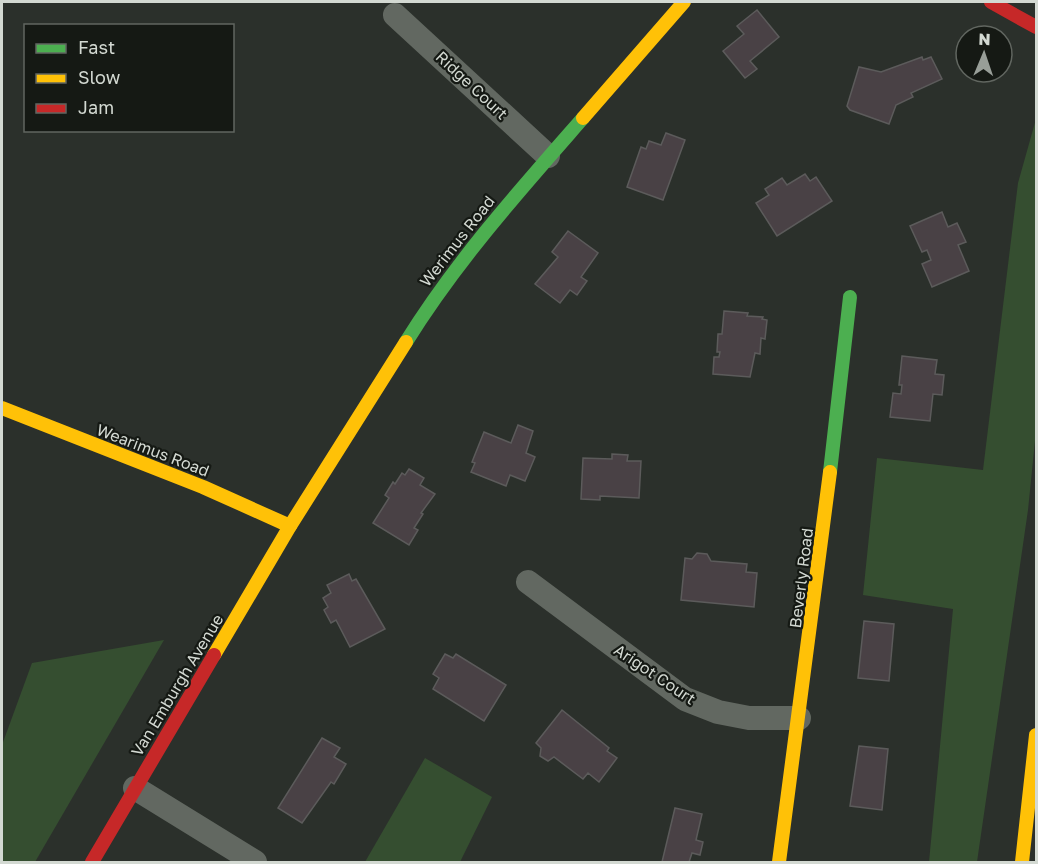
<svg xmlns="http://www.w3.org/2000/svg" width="1038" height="864" font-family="'Golos Text',sans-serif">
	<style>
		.green { fill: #354e30 }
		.building { fill: #494145; stroke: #5c5b5b; stroke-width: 1.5 }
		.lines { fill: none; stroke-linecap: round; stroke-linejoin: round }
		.street { stroke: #626861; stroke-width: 24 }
		.fast { stroke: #4caf50; stroke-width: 14 }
		.slow { stroke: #ffc107; stroke-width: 14 }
		.jam { stroke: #c62828; stroke-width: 14 }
		.labels { text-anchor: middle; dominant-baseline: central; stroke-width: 4.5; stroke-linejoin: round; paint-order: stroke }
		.street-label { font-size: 16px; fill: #d3d9d2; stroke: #151914 }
	</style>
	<rect width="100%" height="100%" fill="#2b302b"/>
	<g class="green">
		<path d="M1036,119V431L1028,510L977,862H929L953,609L863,595L877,458L983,470L1018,183Z"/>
		<path d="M164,640L35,862H2V745L32,663Z"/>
		<path d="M425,758L492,797L460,862H365Z"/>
	</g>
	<g class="building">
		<path d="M757,10L779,37L750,61L757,69L745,78L723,51L744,34L737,26Z"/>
		<path d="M922,57L923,60L931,57L942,79L911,93L913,97L896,105L889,124L850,110L847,106L859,67L881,72Z"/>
		<path d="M666,133L685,140L663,200L627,187L641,147L646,149L649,141L661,145Z"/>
		<path d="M805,174L810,181L816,177L832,201L777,236L756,203L769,195L765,189L782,178L787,185Z"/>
		<path d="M942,212L948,227L957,223L966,242L958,245L969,271L932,287L922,264L931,260L927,250L922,252L910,226Z"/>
		<path d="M568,231L598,253L581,277L587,281L577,295L570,290L560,303L535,284L558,257L552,252Z"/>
		<path d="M724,311L748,313L747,316L763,317L762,319L767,320L765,339L761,338L760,354L755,353L750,377L713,374L714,357H719L720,352H717L718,334H722Z"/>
		<path d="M902,356L937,360L935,374L944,375L942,395L933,394L930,421L890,417L893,393L901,394L902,385H899Z"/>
		<path d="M518,425L533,431L526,453L535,457L525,481L510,475L506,486L471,472L475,463L472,462L484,432L511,443Z"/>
		<path d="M612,454L628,455L627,461H641L639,498L600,496V500L581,499L583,458L612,459Z"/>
		<path d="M409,469L424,478L420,485L435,494L421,513L423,514L414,528L418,530L409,545L373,523L389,498L385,495L393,482L395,484L402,473L405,475Z"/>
		<path d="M697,553L707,554L711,561L747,564L746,572L757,573L754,607L681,600L685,558L692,559Z"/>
		<path d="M349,574L352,581L356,579L385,629L350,647L336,620L331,623L324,610L328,607L323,598L331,593L327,585Z"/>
		<path d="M864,621L894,624L889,681L858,678Z"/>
		<path d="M445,654L453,658L456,654L506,685L484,721L433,689L439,678L433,674Z"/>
		<path d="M562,710L609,748L607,751L617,758L599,782L588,773L583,779L554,757L548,761L540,756L541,748L536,743Z"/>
		<path d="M322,738L340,748L334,757L346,764L334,784L331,782L302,823L278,808Z"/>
		<path d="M859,746L888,749L882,810L850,806Z"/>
		<path d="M675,808L702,814L696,840L703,842L700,855L692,853L689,862H662Z"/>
	</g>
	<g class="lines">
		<g class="street">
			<path d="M395,15L548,156"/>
			<path d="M528,582L685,699L718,712L749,718H799"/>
			<path d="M135,788L255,862"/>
		</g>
		<g class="fast">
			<path d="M406,342C457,260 520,190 583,118"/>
			<path d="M830,472L850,297"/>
		</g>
		<g class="slow">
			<path d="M583,118L684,2"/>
			<path d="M2,408L203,487L290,526"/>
			<path d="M214,655L290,526L406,342"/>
			<path d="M779,862L830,472"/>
			<path d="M1022,862L1036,735"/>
		</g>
		<g class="jam">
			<path d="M991,2L1036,27"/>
			<path d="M92,862L214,655"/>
		</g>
	</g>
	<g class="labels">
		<g class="street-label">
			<text transform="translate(472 85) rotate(43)">Ridge Court</text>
			<text transform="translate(457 241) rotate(-52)">Werimus Road</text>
			<text transform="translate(153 450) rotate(21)">Wearimus Road</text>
			<text transform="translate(801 578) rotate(-83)">Beverly Road</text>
			<text transform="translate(655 674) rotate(34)">Arigot Court</text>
			<text transform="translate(177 685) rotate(-59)">Van Emburgh Avenue</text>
		</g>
	</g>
	<rect width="1038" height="864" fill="none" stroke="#d3d9d2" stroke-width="6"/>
	<rect x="24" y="24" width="210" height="108" fill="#151914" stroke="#616660" stroke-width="1.5"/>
	<rect x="36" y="44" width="30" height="9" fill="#4caf50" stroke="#616660" stroke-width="1.5"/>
	<text x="78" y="54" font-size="18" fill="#d3d9d2">Fast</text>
	<rect x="36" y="74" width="30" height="9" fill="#ffc107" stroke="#616660" stroke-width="1.5"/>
	<text x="78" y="84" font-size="18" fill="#d3d9d2">Slow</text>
	<rect x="36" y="104" width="30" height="9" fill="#c62828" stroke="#616660" stroke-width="1.5"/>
	<text x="78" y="114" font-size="18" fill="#d3d9d2">Jam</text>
	<g transform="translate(984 54) rotate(2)"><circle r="28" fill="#151914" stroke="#616660" stroke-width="1.5"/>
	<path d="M0-4.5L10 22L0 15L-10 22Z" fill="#989e98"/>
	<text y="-9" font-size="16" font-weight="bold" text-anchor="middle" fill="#d3d9d2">N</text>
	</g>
</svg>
